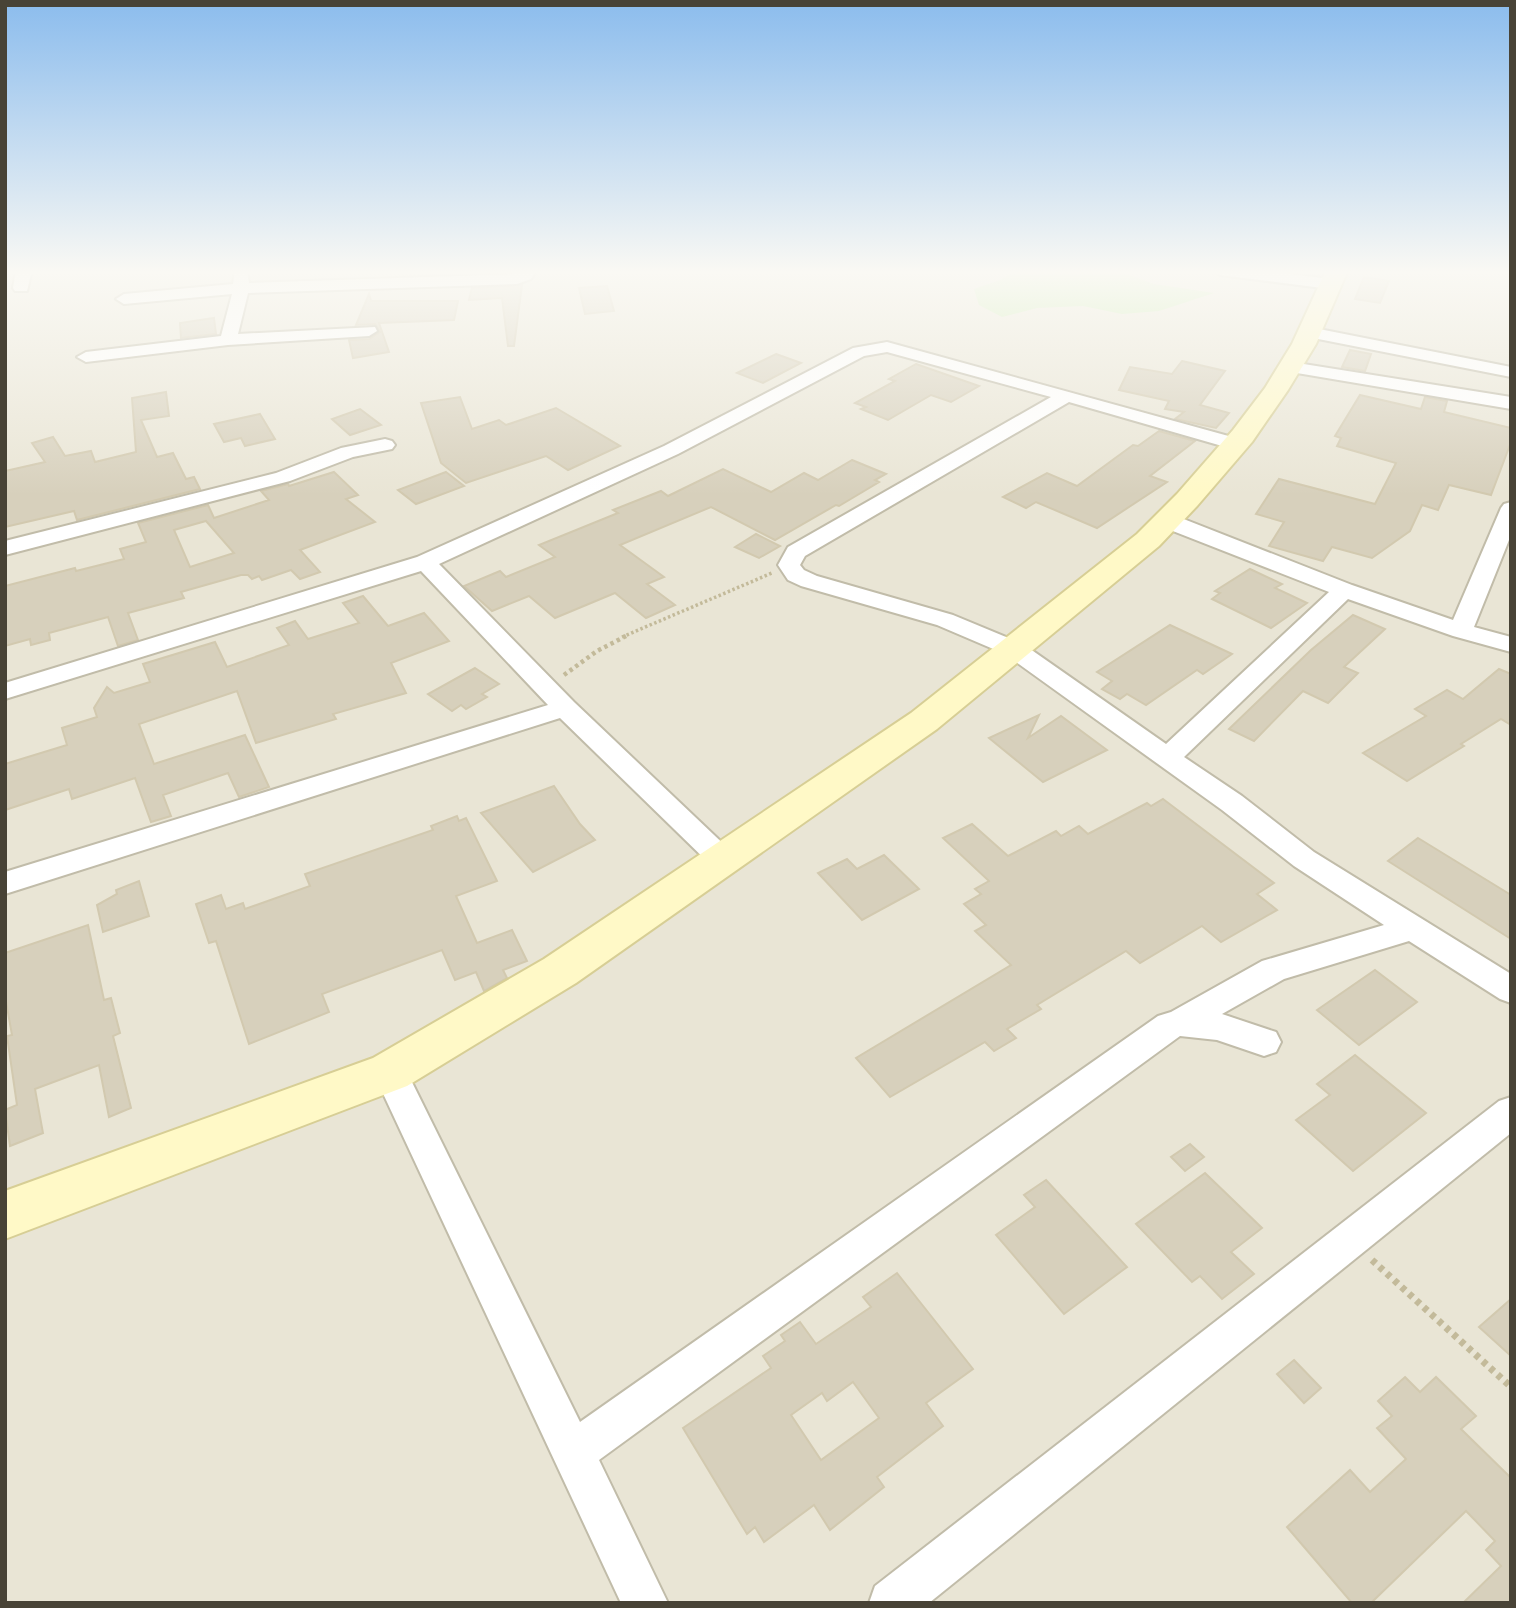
<svg xmlns="http://www.w3.org/2000/svg" width="1516" height="1608" font-family="'Nunito Sans',sans-serif">
	<style>
		.residential { fill: #e9e5d5 }
		.green { fill: #c8ebae }
		.building { fill: #d7d0bc; stroke: #d2c9af; stroke-width: 2; fill-rule: evenodd }
		.lines { fill: none; stroke-linecap: round; stroke-linejoin: round }
		.street-casing { stroke: #c1bca9; stroke-width: 4 }
		.secondary-casing { stroke: #d7ce95; stroke-width: 4 }
		.path-far2 { stroke: #c3ba9a; stroke-width: 3.5; stroke-dasharray: 2.5 2.5; stroke-linecap: butt }
		.path-far1 { stroke: #c3ba9a; stroke-width: 4.5; stroke-dasharray: 3.5 3.5; stroke-linecap: butt }
		.path { stroke: #c3ba9a; stroke-width: 7; stroke-dasharray: 5 5; stroke-linecap: butt }
		.street { fill: #fff; fill-rule: evenodd }
		.secondary { fill: #fff9c7; fill-rule: evenodd }
	</style>
	<rect width="100%" height="100%" fill="#f5f2e7"/>
	<rect class="residential" x="5" y="270" width="1506" height="1333"/>
	<path class="green" d="M1017,270L1124,273L1154,284L1214,293L1159,311L1122,314L1083,306L1037,308L1002,317L979,305L974,289L1000,280Z"/>
	<g class="building">
		<path d="M1364,277L1389,281L1380,303L1355,299Z"/>
		<path d="M522,285L514,346H508L502,298L469,300L472,288Z"/>
		<path d="M607,286L614,311L585,314L579,288Z"/>
		<path d="M369,294L371,301H458L454,320L379,323L389,352L353,358L349,340L369,339L380,332L375,324L356,325Z"/>
		<path d="M214,318L216,334L181,338L180,323Z"/>
		<path d="M1350,350L1371,354L1365,371L1342,367Z"/>
		<path d="M776,354L801,363L763,383L737,373Z"/>
		<path d="M1182,361L1225,371L1200,405L1229,413L1216,428L1175,419L1184,412L1165,409L1169,401L1119,390L1130,367L1172,374Z"/>
		<path d="M916,364L979,386L951,402L931,395L888,420L861,409L866,407L855,403L895,381L889,379Z"/>
		<path d="M166,392L169,416L141,420L157,457L173,453L186,479L194,477L200,489L77,520L74,511L5,527V471L45,462L32,443L53,437L65,456L91,451L95,462L136,452L132,398Z"/>
		<path d="M1360,395L1421,409L1425,397L1447,401L1444,412L1511,428V442L1491,495L1449,485L1438,510L1422,505L1410,531L1372,558L1332,547L1323,561L1269,546L1284,522L1256,514L1279,479L1375,504L1396,463L1337,446L1341,438L1335,436Z"/>
		<path d="M460,397L472,429L499,420L506,425L556,408L620,446L568,470L546,456L466,483L441,463L421,403Z"/>
		<path d="M360,409L381,425L350,435L332,419Z"/>
		<path d="M260,414L275,439L245,446L241,438L224,442L214,424Z"/>
		<path d="M1159,431L1195,441L1150,476L1167,482L1097,528L1036,502L1026,508L1003,497L1047,473L1077,486L1133,445L1138,446Z"/>
		<path d="M852,460L886,474L875,480L879,482L839,506L836,505L775,540L711,507L620,545L664,577L647,584L675,605L646,618L615,593L555,618L529,596L492,611L464,586L500,571L506,577L555,557L539,545L618,513L613,510L661,491L668,496L723,469L771,492L804,473L818,480Z"/>
		<path d="M334,472L358,495L346,499L375,522L300,550L320,572L300,579L291,570L262,580L259,576L252,579L248,575H241L181,592L184,598L128,613L138,640L118,646L108,617L49,633L50,640L31,645L30,639L5,646V586L75,568L76,571L124,559L120,549L146,542L138,523L208,505L214,518L269,500L261,491L288,484L289,486ZM206,521L234,553L190,567L174,530Z"/>
		<path d="M446,472L464,486L416,504L398,490Z"/>
		<path d="M756,534L780,546L759,558L735,547Z"/>
		<path d="M1250,569L1282,584L1275,588L1307,603L1271,628L1212,599L1220,593L1215,591Z"/>
		<path d="M363,596L388,626L424,613L449,641L391,663L406,693L333,714L336,719L256,743L237,691L139,724L154,764L245,735L269,787L239,797L228,773L163,795L171,816L151,822L135,778L72,799L69,789L5,810V764L67,745L62,728L97,717L94,708L107,687L114,693L150,682L143,664L215,642L227,667L289,645L277,628L295,621L308,639L359,623L343,603Z"/>
		<path d="M1353,615L1385,629L1344,667L1358,673L1328,703L1303,691L1254,741L1229,729L1311,650Z"/>
		<path d="M1170,625L1232,654L1203,674L1197,670L1146,705L1127,694L1120,699L1102,689L1112,681L1097,672Z"/>
		<path d="M475,668L499,684L482,694L487,697L466,709L461,705L452,711L428,694Z"/>
		<path d="M1499,669L1511,674V725L1501,719L1461,744L1464,746L1407,781L1363,753L1426,716L1415,709L1447,690L1463,699Z"/>
		<path d="M1039,715L1028,738L1061,716L1107,750L1043,782L989,738Z"/>
		<path d="M554,786L580,824L595,840L533,872L481,813Z"/>
		<path d="M1163,799L1274,883L1257,894L1277,910L1221,942L1202,926L1140,963L1126,951L1037,1005L1041,1009L1007,1029L1016,1038L994,1051L985,1042L890,1097L856,1058L1011,965L975,931L986,925L964,904L981,894L975,889L989,881L943,838L972,824L1008,856L1056,831L1061,836L1079,826L1088,834L1147,803L1151,806Z"/>
		<path d="M457,816L459,821L466,818L497,881L456,896L477,943L512,930L527,961L503,970L507,978L484,991L476,972L455,980L442,950L322,994L329,1012L249,1044L216,941L209,943L196,904L221,895L226,909L243,903L245,909L310,886L305,874L433,830L431,826Z"/>
		<path d="M1418,838L1511,895V939L1388,861Z"/>
		<path d="M884,855L919,889L862,920L818,873L847,859L857,869Z"/>
		<path d="M139,881L149,916L103,932L97,905L117,894L116,890Z"/>
		<path d="M88,925L104,1000L111,998L120,1033L113,1036L131,1108L109,1117L99,1065L35,1089L43,1133L10,1146L5,1110L17,1105L7,1036L12,1035L5,996V953Z"/>
		<path d="M1375,970L1417,1002L1359,1045L1317,1010Z"/>
		<path d="M1355,1055L1426,1113L1353,1171L1296,1120L1330,1095L1317,1084Z"/>
		<path d="M1190,1144L1204,1157L1185,1171L1171,1157Z"/>
		<path d="M1205,1173L1262,1228L1231,1252L1254,1274L1222,1299L1200,1276L1192,1282L1136,1224Z"/>
		<path d="M1046,1180L1127,1267L1064,1314L996,1235L1035,1207L1024,1195Z"/>
		<path d="M897,1273L973,1369L926,1403L943,1426L877,1477L884,1487L830,1530L814,1505L764,1542L755,1527L747,1534L683,1428L771,1368L763,1356L785,1341L781,1335L800,1322L816,1344L871,1307L863,1297ZM853,1382L879,1418L821,1460L791,1415L822,1393L827,1401Z"/>
		<path d="M1511,1299V1356L1479,1327Z"/>
		<path d="M1294,1360L1321,1388L1304,1403L1277,1374Z"/>
		<path d="M1405,1377L1420,1392L1436,1377L1476,1416L1461,1429L1511,1478V1603H1463L1501,1566L1486,1550L1495,1541L1466,1511L1371,1603H1352L1287,1527L1350,1470L1370,1492L1406,1459L1377,1428L1392,1416L1378,1401Z"/>
	</g>
	<g class="lines">
		<defs>
			<g id="street">
				<path d="M16,270H32L27,291H15L13,288Z"/>
				<path d="M235,270H247L249,283L515,274L521,270H537L531,279L517,284L248,293L238,334L375,327L377,331L369,336L228,345L86,362L77,357L86,352L221,336L232,294L124,304L116,299L124,294L233,284Z"/>
				<path d="M1212,270H1258L1330,279L1338,284L1330,289L1220,275Z"/>
				<path d="M1309,327L1511,367V377L1303,336L1301,332Z"/>
				<path d="M887,342L1243,440L1246,444L1243,448L1236,450L1069,402L805,556L800,565L804,570L817,576L953,615L1023,644L1166,744L1329,592L1160,526L1157,521L1160,516H1176L1352,585L1453,620L1501,508L1504,504L1511,502V535L1474,627L1511,637V652L1453,636L1348,599L1184,757L1242,796L1314,852L1511,974V1003L1500,999L1409,941L1284,979L1222,1014L1276,1032L1281,1042L1276,1052L1264,1056L1217,1040L1180,1036L599,1460L668,1603H621L373,1072L378,1062L390,1058L402,1062L580,1422L1158,1016L1171,1012L1262,961L1384,925L1294,866L1222,810L1005,654L937,625L801,586L788,580L778,565L788,547L1051,397L887,352L864,356L678,454L439,564L574,702L733,853L738,860L733,867L723,870L713,867L560,718L5,894V872L548,705L421,571L5,699V683L417,557L664,446L853,348Z"/>
				<path d="M1291,362L1511,397V409L1285,371L1282,367L1285,363Z"/>
				<path d="M385,439L392,441L395,445L392,449L353,457L290,481L5,555V541L276,473L341,448Z"/>
				<path d="M1511,1097V1133L929,1603H869L875,1586L1499,1101Z"/>
			</g>
			<path id="secondary" d="M1326,270H1348L1316,344L1288,390L1252,442L1197,506L1159,546L937,729L576,983L407,1086L5,1239V1191L373,1058L544,959L911,713L1137,534L1177,494L1233,430L1265,388L1292,344Z"/>
		</defs>
		<use href="#street" class="street-casing"/>
		<use href="#secondary" class="secondary-casing"/>
		<path class="path-far2" d="M622,637L772,573"/>
		<path class="path-far1" d="M564,675L597,651L626,636"/>
		<path class="path" d="M1372,1260L1511,1387"/>
		<use href="#street" class="street"/>
		<use href="#secondary" class="secondary"/>
	</g>
	<linearGradient id="sky" x2="0" y2="1"><stop stop-color="#8bbced"/><stop offset="0.55" stop-color="#faf9f4"/><stop offset="1" stop-color="#faf9f4" stop-opacity="0"/></linearGradient>
	<rect width="1516" height="495" fill="url(#sky)"/>
	<rect width="1516" height="1608" fill="none" stroke="#484336" stroke-width="14"/>
</svg>
